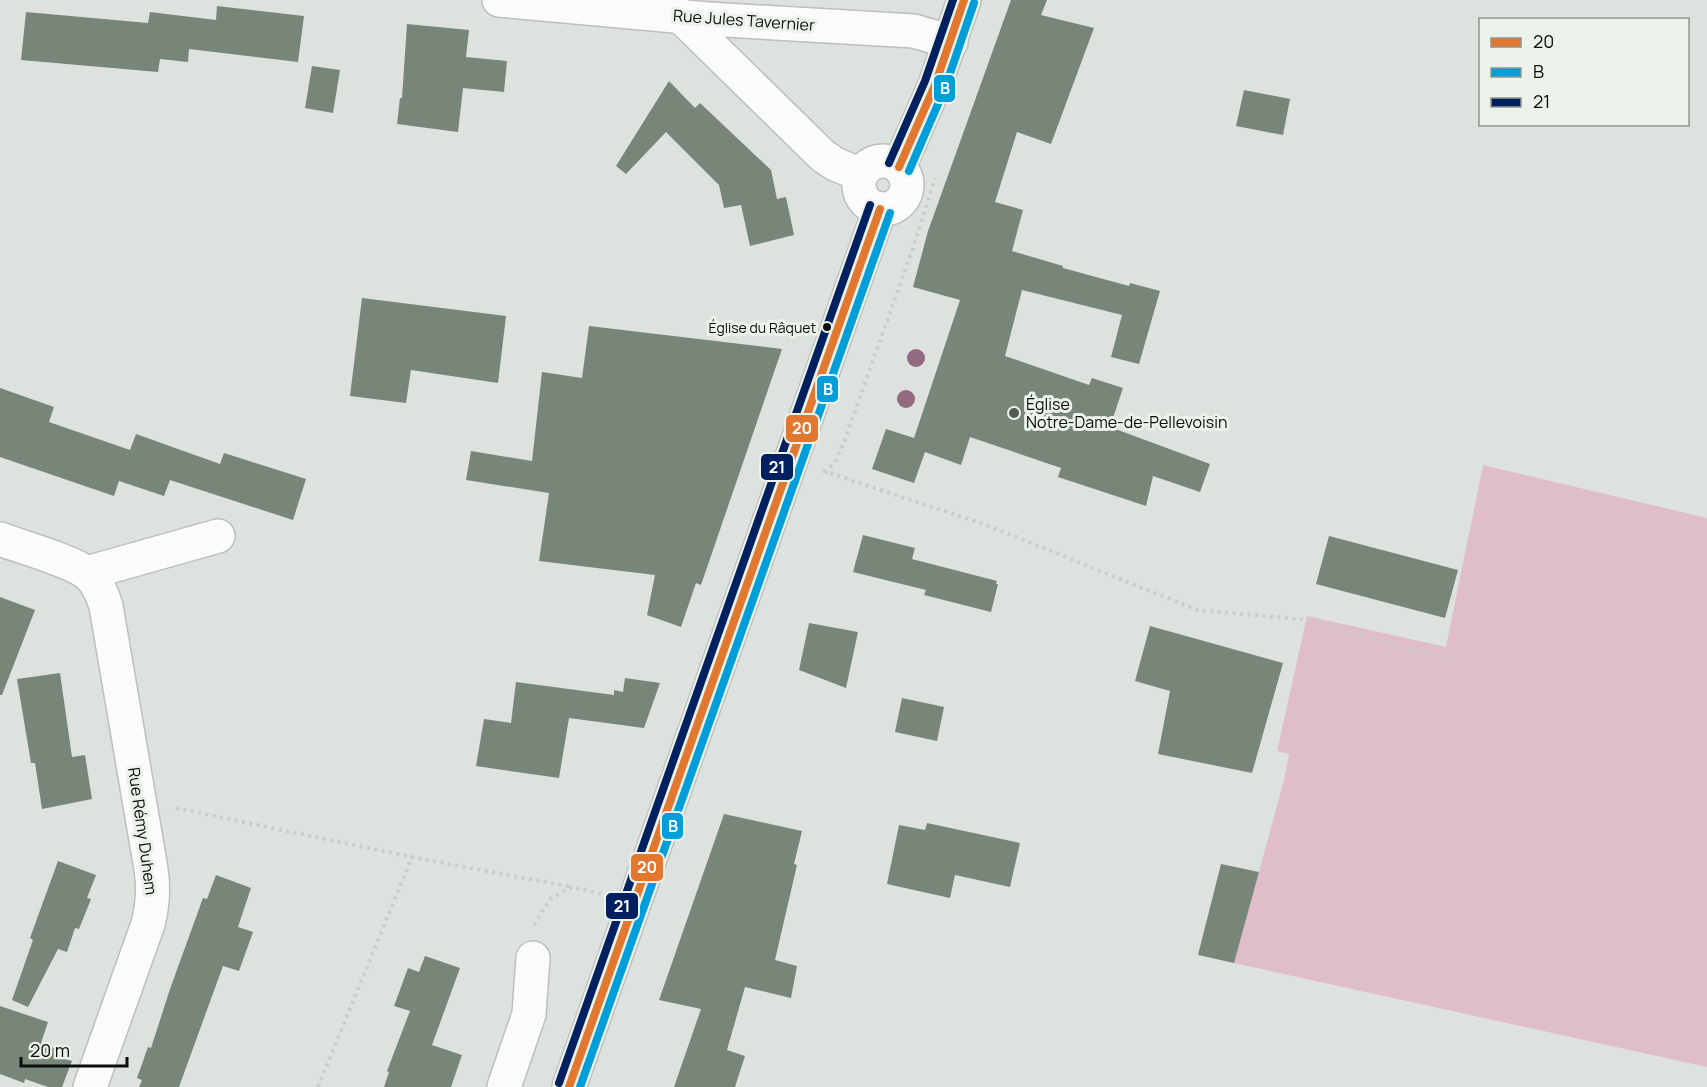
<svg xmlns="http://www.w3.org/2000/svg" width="1707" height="1087" font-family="Manrope,sans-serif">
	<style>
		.green { fill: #e0bdcb }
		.building { fill: #778679 }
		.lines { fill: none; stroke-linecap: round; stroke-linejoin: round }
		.minor-casing { stroke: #bcbfbc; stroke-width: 36 }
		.secondary-casing { stroke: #bcbfbc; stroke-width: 36 }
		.path { stroke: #cbcccb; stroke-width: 4; stroke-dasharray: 3 4.5; stroke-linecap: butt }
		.minor { stroke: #fafbfa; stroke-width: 33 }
		.secondary { stroke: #fafbfa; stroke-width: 33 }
		.bus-1-casing { stroke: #eaf2e9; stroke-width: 12 }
		.bus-2-casing { stroke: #eaf2e9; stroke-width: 12 }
		.bus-3-casing { stroke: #eaf2e9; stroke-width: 12 }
		.bus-1 { stroke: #e2772f; stroke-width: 8 }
		.bus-2 { stroke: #029eda; stroke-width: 8 }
		.bus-3 { stroke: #002060; stroke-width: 8 }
		.tree { fill: #926a80 }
		.bus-dot { fill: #0b0e0b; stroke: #eaf2e9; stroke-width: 2 }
		.poi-dot { fill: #555855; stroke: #eaf2e9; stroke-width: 2 }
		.labels { text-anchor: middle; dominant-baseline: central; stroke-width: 6; stroke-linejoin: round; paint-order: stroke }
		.bus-label { font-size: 14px; fill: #0b0e0b; stroke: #eaf2e9; text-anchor: end }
		.street-label { font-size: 16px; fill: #0b0e0b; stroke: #eaf2e9 }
		.poi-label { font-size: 16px; fill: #0b0e0b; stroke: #eaf2e9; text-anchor: start }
		.line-badge { stroke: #eaf2e9; stroke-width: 2 }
		.badge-label { font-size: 16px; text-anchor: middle; font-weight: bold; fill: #fff }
	</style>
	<rect width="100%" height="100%" fill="#dee2de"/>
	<path class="green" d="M1483,465L1707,518V1067L1234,963L1284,780L1289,754L1277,751L1307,616L1446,647Z"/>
	<g class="building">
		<path d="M1011,0H1047L1041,15L1094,28L1051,144L1017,132L995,202L1023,210L1012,251L1063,266V268L1129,286L1130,283L1160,291L1139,364L1111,357L1122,315L1022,290L1005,356L1089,385L1092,378L1123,388L1110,427L1210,464L1200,492L1153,476L1146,506L1058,477L1061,468L970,437L961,465L925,452L914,483L872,469L886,429L914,438L960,300L913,287L928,231Z"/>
		<path d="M217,6L304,16L298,62L189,49L188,62L160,59L158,72L21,60L26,12L148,23L150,12L216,20Z"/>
		<path d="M407,24L469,30L466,57L507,61L504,92L463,88L458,132L397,124L400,98H402Z"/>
		<path d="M312,66L340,70L333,113L305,108Z"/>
		<path d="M669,81L695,108L700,103L771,170L777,199L786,197L794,235L750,246L741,205L724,208L719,185L666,132L626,174L616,166Z"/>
		<path d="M1244,90L1290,99L1283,135L1236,126Z"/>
		<path d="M362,298L506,316L498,383L411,370L406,403L350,396Z"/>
		<path d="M589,326L782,349L701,585L696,583L681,627L647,615L655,575L539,561L549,493L466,480L471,451L532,461L542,372L582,378Z"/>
		<path d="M0,388L54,407L49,422L130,450L136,434L220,464L224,453L306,479L293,520L170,480L164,496L119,481L114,496L0,457Z"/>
		<path d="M863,535L915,548L912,559L997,581L996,584H998L991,612L924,595L926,590L853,572Z"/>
		<path d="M1329,536L1458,570L1445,618L1316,584Z"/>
		<path d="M0,597L35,610L2,695H0Z"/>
		<path d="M809,623L858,632L846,688L799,670Z"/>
		<path d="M1150,626L1283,663L1252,773L1158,754L1170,691L1135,681Z"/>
		<path d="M60,673L72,757L85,755L92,799L42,809L35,763H31L17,679Z"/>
		<path d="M625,678L660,683L644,728L569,718L559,778L476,766L484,719L511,723L516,682L614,695V690L623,692Z"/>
		<path d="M902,698L944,707L937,741L895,732Z"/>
		<path d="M724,814L802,831L794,864L797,865L775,960L797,966L791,998L745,987L727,1050L745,1056L735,1087H674L701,1009L659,1000Z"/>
		<path d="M927,823L1020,843L1010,887L955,875L950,898L887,884L899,825L925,830Z"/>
		<path d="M58,861L96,875L87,898L91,899L79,929L75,928L67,952L58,949L28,1007L12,1000L33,940L30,938Z"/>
		<path d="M1221,864L1259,872L1234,963L1198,955Z"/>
		<path d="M216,875L251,888L238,927L253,932L239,971L223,966L179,1087H139L142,1080L137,1078L148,1047L151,1048L170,989L203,898L207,899Z"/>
		<path d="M425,956L460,968L432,1045L462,1055L451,1087H384L389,1072L387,1071L410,1011L394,1006L408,968L419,972Z"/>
		<path d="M0,1006L48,1022L41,1043L61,1051L59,1057L72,1061L62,1087H48L25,1079L24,1083L0,1074Z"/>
	</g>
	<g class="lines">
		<defs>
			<g id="minor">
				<path d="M499,0L708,19L914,31L951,42"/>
				<path d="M676,12L823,156L835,164L861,175"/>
				<path d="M0,539C21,547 72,561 88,574C98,583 102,594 106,606L151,869C154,889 153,905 148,924L90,1087"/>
				<path d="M87,573L218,536"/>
				<path d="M504,1087L529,1014L533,958"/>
			</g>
			<g id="secondary">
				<circle cx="883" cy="185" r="24"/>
				<path d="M899,167L935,85L964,0"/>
				<path d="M569,1087L880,209"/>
			</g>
		</defs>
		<use href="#minor" class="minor-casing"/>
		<use href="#secondary" class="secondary-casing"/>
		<g class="path">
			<path d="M823,471L984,524L1197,610L1310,620L1452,661"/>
			<path d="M825,473L835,462L844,442L913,248L935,178"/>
			<path d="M176,808L412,857L572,887"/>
			<path d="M534,925L550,899L572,887L602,894"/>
			<path d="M318,1087L412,857"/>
		</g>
		<use href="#minor" class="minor"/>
		<use href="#secondary" class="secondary"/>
		<defs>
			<g id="bus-1">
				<path d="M899,167L935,85L964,0"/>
				<path d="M569,1087L880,209"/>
			</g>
			<g id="bus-2">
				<path d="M909,171L945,88L974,3"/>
				<path d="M580,1087L890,213"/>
			</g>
			<g id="bus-3">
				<path d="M889,163L925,81L953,0"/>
				<path d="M559,1083L870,205"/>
			</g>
		</defs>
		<use href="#bus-1" class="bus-1-casing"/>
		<use href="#bus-2" class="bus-2-casing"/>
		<use href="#bus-3" class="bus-3-casing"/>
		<use href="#bus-1" class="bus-1"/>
		<use href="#bus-2" class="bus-2"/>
		<use href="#bus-3" class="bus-3"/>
	</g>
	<g class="tree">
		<circle cx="916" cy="358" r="9"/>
		<circle cx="906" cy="399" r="9"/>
	</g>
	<circle class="bus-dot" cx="827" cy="327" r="5"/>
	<circle class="poi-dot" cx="1014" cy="413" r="6"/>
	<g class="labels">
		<g class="bus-label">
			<text x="816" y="327">Église du Râquet</text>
		</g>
		<g class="street-label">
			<text transform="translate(744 20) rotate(4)">Rue Jules Tavernier</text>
			<text transform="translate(143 831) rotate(82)">Rue Rémy Duhem</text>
		</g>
		<g class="poi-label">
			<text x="1026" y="404">Église<tspan x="1026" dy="18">Notre-Dame-de-Pellevoisin</tspan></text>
		</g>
	</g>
	<g class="line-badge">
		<rect x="933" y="74" width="23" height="29" rx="6" fill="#029eda"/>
		<rect x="816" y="375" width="23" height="28" rx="6" fill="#029eda"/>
		<rect x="785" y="414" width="34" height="29" rx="6" fill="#e2772f"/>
		<rect x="760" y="453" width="34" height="28" rx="6" fill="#002060"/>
		<rect x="661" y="812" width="23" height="28" rx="6" fill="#029eda"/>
		<rect x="630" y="853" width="34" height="29" rx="6" fill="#e2772f"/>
		<rect x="605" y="892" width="34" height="28" rx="6" fill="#002060"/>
	</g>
	<g class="badge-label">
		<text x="945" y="94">B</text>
		<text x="828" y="395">B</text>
		<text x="802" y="434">20</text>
		<text x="777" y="473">21</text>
		<text x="673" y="832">B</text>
		<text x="647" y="873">20</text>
		<text x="622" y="912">21</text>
	</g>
	<rect x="1479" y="18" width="210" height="108" fill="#eaf2e9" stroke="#919790" stroke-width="1.5"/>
	<rect x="1491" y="38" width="30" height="9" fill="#e2772f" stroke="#919790" stroke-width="1.5"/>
	<text x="1533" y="48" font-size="18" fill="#0b0e0b">20</text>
	<rect x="1491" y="68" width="30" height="9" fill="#029eda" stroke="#919790" stroke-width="1.5"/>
	<text x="1533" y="78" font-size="18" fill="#0b0e0b">B</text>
	<rect x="1491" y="98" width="30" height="9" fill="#002060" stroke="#919790" stroke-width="1.5"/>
	<text x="1533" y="108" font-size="18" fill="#0b0e0b">21</text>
	<path d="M21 1057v9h106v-9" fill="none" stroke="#0b0e0b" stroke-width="3"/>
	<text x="30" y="1057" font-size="18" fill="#0b0e0b" stroke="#eaf2e9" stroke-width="4.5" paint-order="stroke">20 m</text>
</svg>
